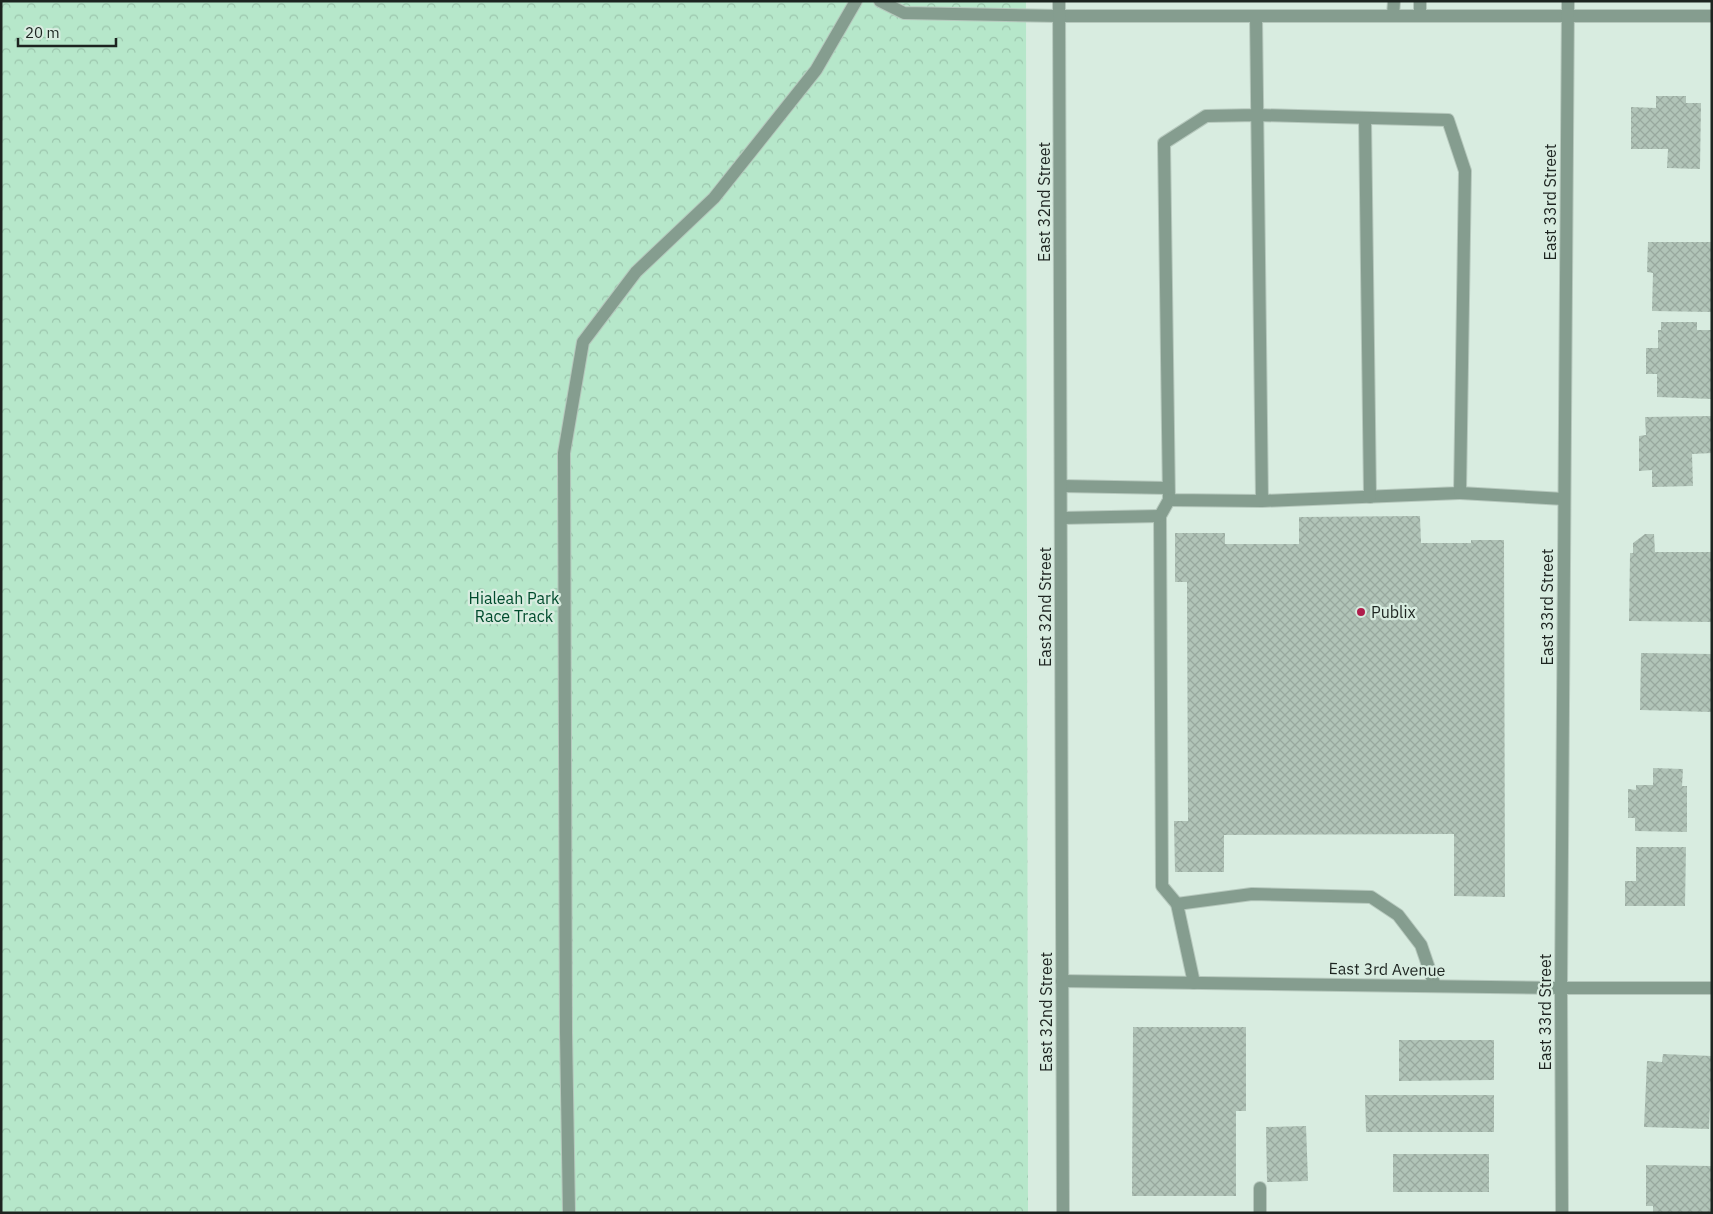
<svg xmlns="http://www.w3.org/2000/svg" width="1713" height="1214" font-family="'IBM Plex Sans',sans-serif">
	<style>
		.park { fill: url(#park-crowns) }
		.building { fill: url(#building-cross-hatch) }
		.lines { fill: none; stroke-linecap: round; stroke-linejoin: round }
		.service-casing { stroke: #b6c8bd; stroke-width: 14 }
		.minor-casing { stroke: #b6c8bd; stroke-width: 14 }
		.tertiary-casing { stroke: #b6c8bd; stroke-width: 14 }
		.service { stroke: #859d8f; stroke-width: 12 }
		.minor { stroke: #859d8f; stroke-width: 12 }
		.tertiary { stroke: #859d8f; stroke-width: 12 }
		.poi-dot { fill: #af1d4c; stroke: #d8ece0; stroke-width: 2 }
		.labels { text-anchor: middle; dominant-baseline: central; stroke-width: 4.5; stroke-linejoin: round; paint-order: stroke }
		.street-label { font-size: 16px; fill: #1d2420; stroke: #d8ece0 }
		.park-label { font-size: 16px; fill: #004b2d; stroke: #d8ece0 }
		.poi-label { font-size: 16px; fill: #1d2420; stroke: #d8ece0; text-anchor: start }
	</style>
	<defs>
		<pattern id="park-crowns" width="20" height="18" patternUnits="userSpaceOnUse" patternTransform="scale(1.25)"><rect width="20" height="18" fill="#b6e7ca"/><path d="M2 6a3 3 0 1 1 6 0M12 15a3 3 0 1 1 6 0" fill="none" stroke="#9cc6ad"/></pattern>
		<pattern id="building-cross-hatch" width="8" height="8" patternUnits="userSpaceOnUse" patternTransform="scale(1.25)"><rect width="8" height="8" fill="#b1c4b8"/><path d="M0 0l8 8M0 8l8-8" fill="none" stroke="#98a89e"/></pattern>
	</defs>
	<rect width="100%" height="100%" fill="#d8ece0"/>
	<path class="park" d="M1,1H1026L1028,1213H1Z"/>
	<g class="building">
		<path d="M1656,96H1686V103H1701L1700,169L1667,168L1668,149H1631V107L1656,108Z"/>
		<path d="M1648,242H1712V312L1652,311L1653,273L1647,272Z"/>
		<path d="M1661,322H1697V330H1712V399L1657,397V374H1646V348H1658V330H1661Z"/>
		<path d="M1712,416V453L1692,454L1693,486L1652,487V470L1639,471V436L1646,435L1645,417Z"/>
		<path d="M1420,516L1421,543H1471V540H1504L1505,897L1454,896V834L1224,835V872H1175L1174,821H1188L1187,582H1175V533H1225V544H1299V517Z"/>
		<path d="M1645,534H1654L1655,552H1712V622L1629,621L1630,553H1633V543Z"/>
		<path d="M1641,653L1712,654V712L1640,710Z"/>
		<path d="M1653,768L1683,769L1682,786H1687V832L1635,831V818H1628V789L1636,790V785H1653Z"/>
		<path d="M1636,847H1686L1685,906H1625V881H1636Z"/>
		<path d="M1133,1027H1246V1111H1236V1196H1132Z"/>
		<path d="M1399,1040H1494V1080L1399,1081Z"/>
		<path d="M1663,1054L1712,1056L1709,1129L1644,1127L1647,1061L1662,1062Z"/>
		<path d="M1365,1095H1494V1132H1366Z"/>
		<path d="M1306,1126L1308,1181L1267,1182L1266,1127Z"/>
		<rect x="1393" y="1154" width="96" height="38"/>
		<path d="M1646,1165L1712,1166V1213H1653V1206H1646Z"/>
	</g>
	<g class="lines">
		<defs>
			<g id="service">
				<path d="M1420,1V16"/>
				<path d="M1393,15L1394,1"/>
				<path d="M1256,16L1262,501L1169,500L1164,143L1206,116L1257,115L1448,120L1465,171L1460,493L1262,501"/>
				<path d="M1365,118L1370,497"/>
				<path d="M1061,486L1168,488"/>
				<path d="M1460,493L1564,499"/>
				<path d="M1169,500L1160,516L1162,886L1177,904L1194,983"/>
				<path d="M1061,518L1160,516"/>
				<path d="M1177,904L1252,894L1371,897L1398,915L1421,945L1435,986"/>
				<path d="M569,1213L566,1032L564,453L583,342L636,272L714,198L816,70L856,1"/>
				<path d="M1260,1213V1188"/>
			</g>
			<g id="minor">
				<path d="M880,1L904,13L1059,16H1712"/>
				<path d="M1062,981L1561,988H1712"/>
				<path d="M1562,1213L1561,988L1568,1"/>
			</g>
			<path id="tertiary" d="M1059,1L1063,1213"/>
		</defs>
		<use href="#service" class="service-casing"/>
		<use href="#minor" class="minor-casing"/>
		<use href="#tertiary" class="tertiary-casing"/>
		<use href="#service" class="service"/>
		<use href="#minor" class="minor"/>
		<use href="#tertiary" class="tertiary"/>
	</g>
	<circle class="poi-dot" cx="1361" cy="612" r="5"/>
	<g class="labels">
		<g class="street-label">
			<text transform="translate(1044 202) rotate(-90)">East 32nd Street</text>
			<text transform="translate(1550 202) rotate(-90)">East 33rd Street</text>
			<text transform="translate(1045 607) rotate(-90)">East 32nd Street</text>
			<text transform="translate(1547 607) rotate(-90)">East 33rd Street</text>
			<text transform="translate(1387 969) rotate(1)">East 3rd Avenue</text>
			<text transform="translate(1046 1012) rotate(-90)">East 32nd Street</text>
			<text transform="translate(1545 1012) rotate(-90)">East 33rd Street</text>
		</g>
		<g class="park-label">
			<text x="514" y="598">Hialeah Park<tspan x="514" dy="18">Race Track</tspan></text>
		</g>
		<g class="poi-label">
			<text x="1371" y="612">Publix</text>
		</g>
	</g>
	<rect width="1713" height="1214" fill="none" stroke="#1d2420" stroke-width="5"/>
	<path d="M18 38v8h98v-8" fill="none" stroke="#1d2420" stroke-width="2.5"/>
	<text x="25" y="38" font-size="15" fill="#1d2420" stroke="#d8ece0" stroke-width="4" paint-order="stroke">20 m</text>
</svg>
